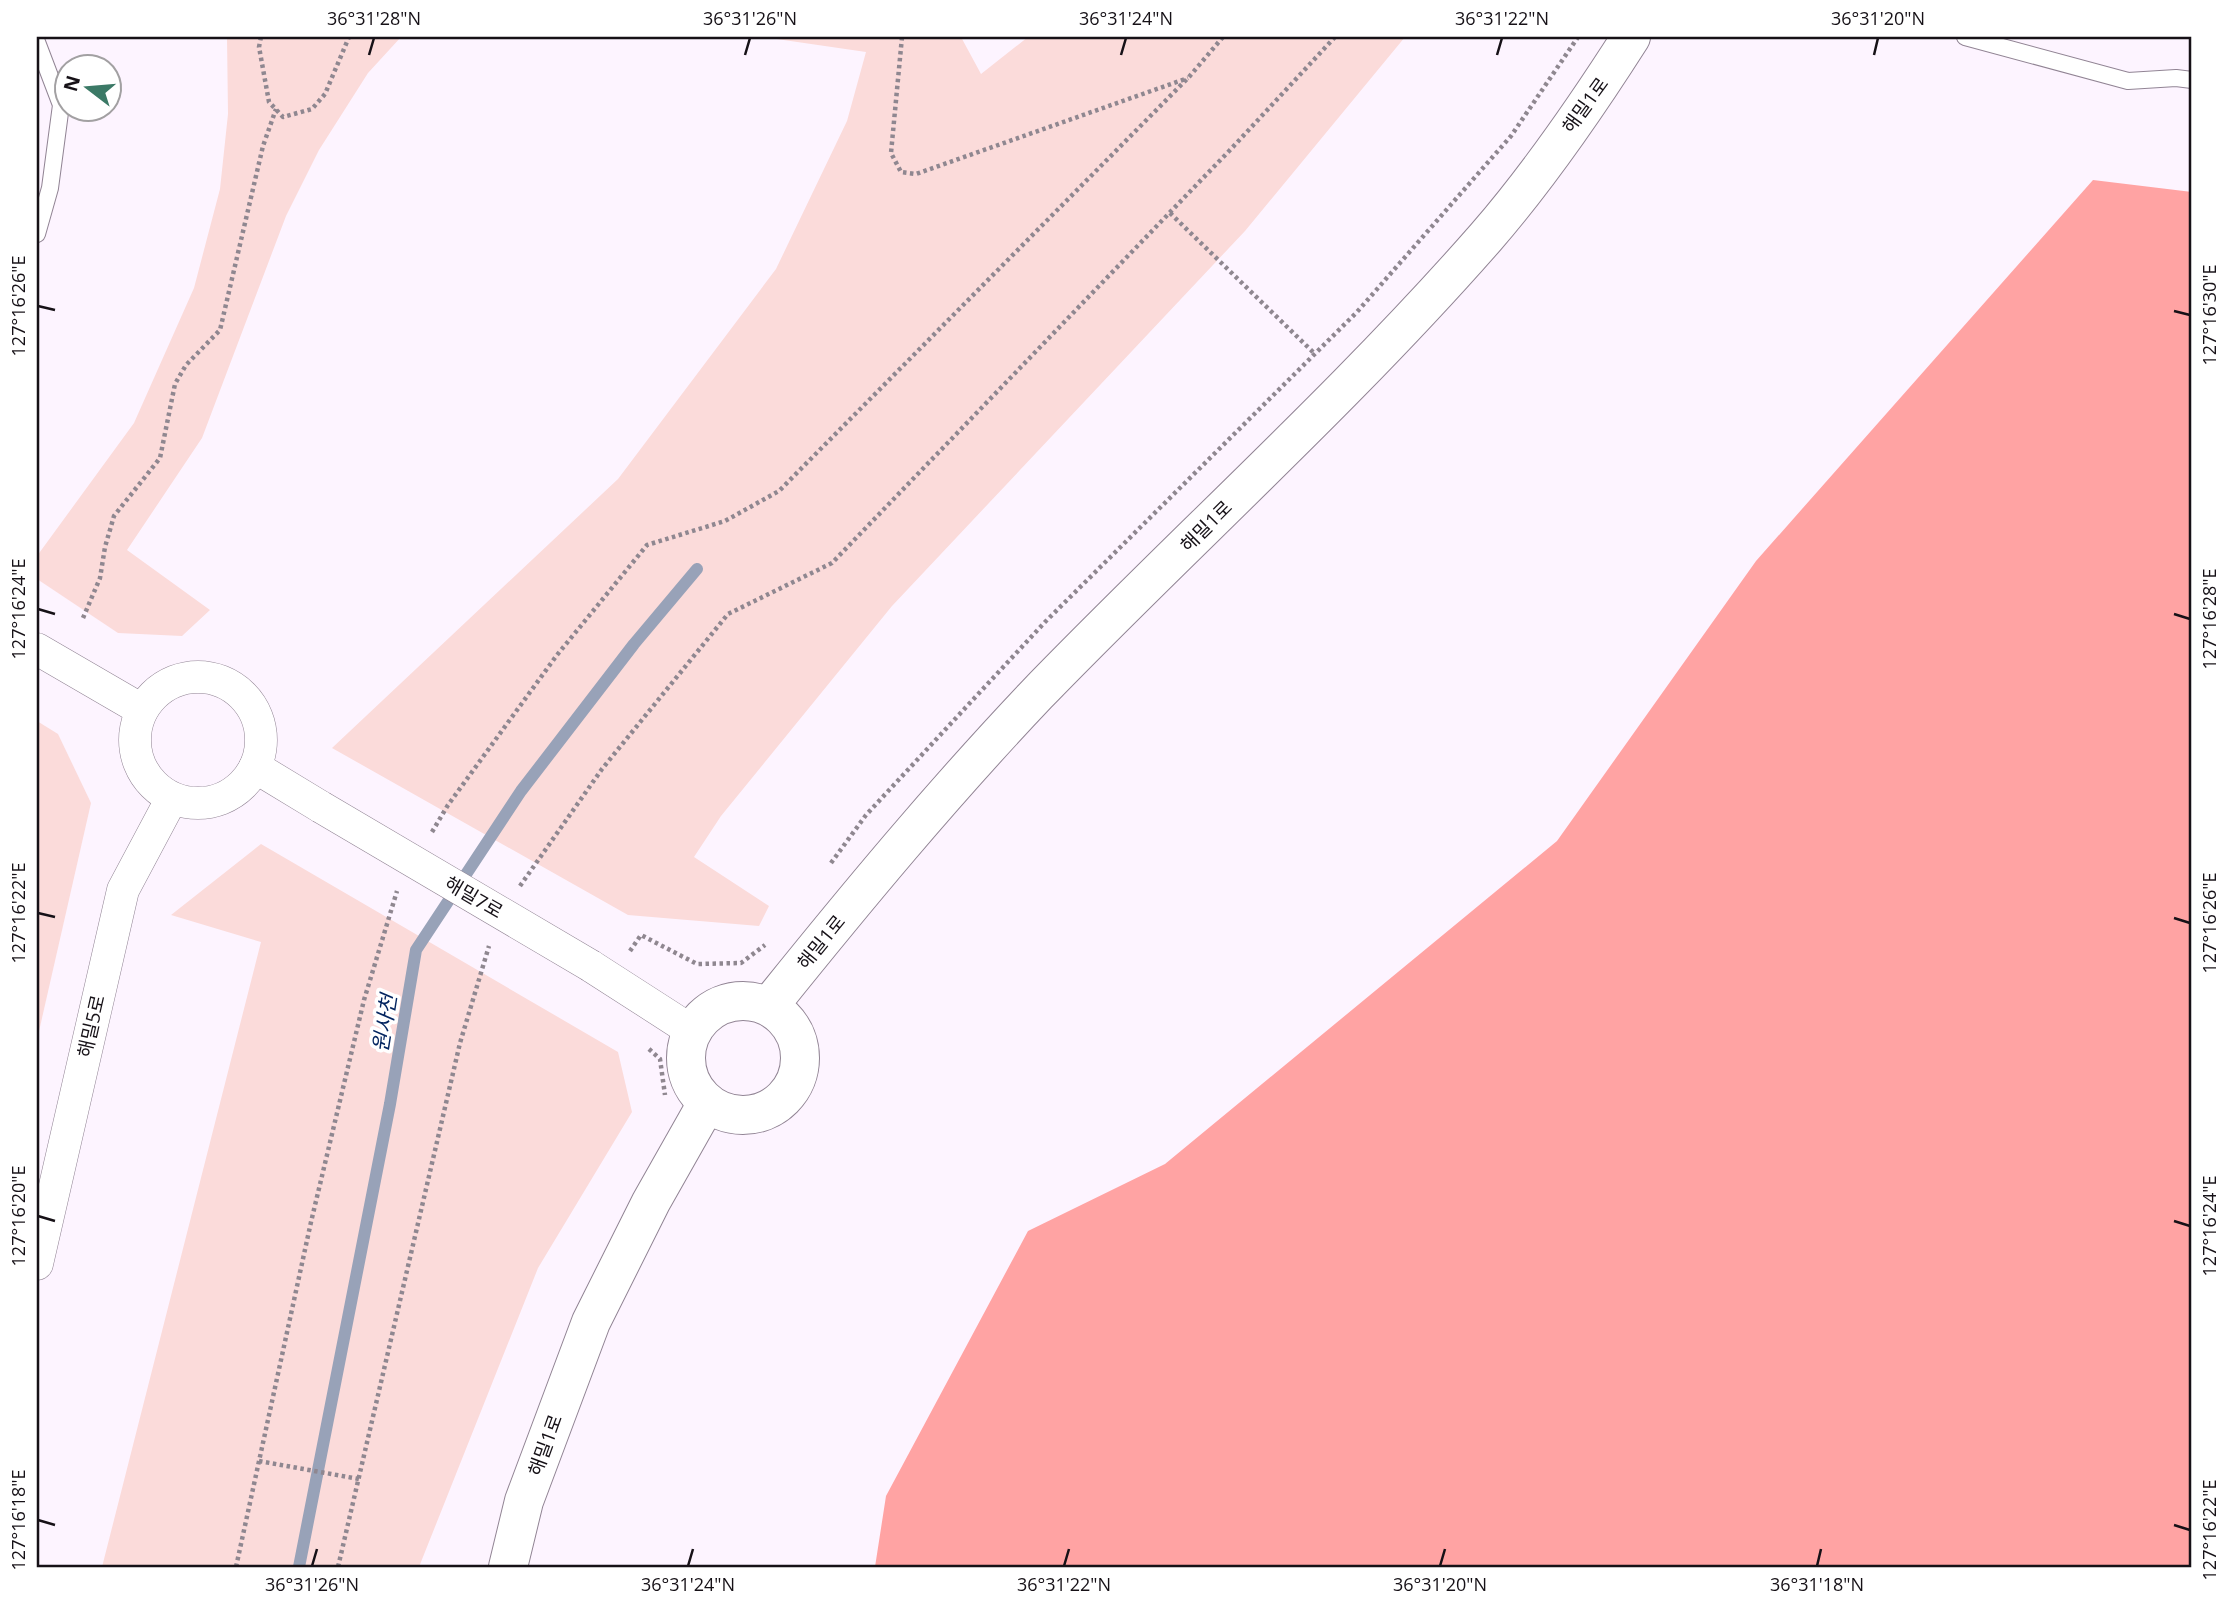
<svg xmlns="http://www.w3.org/2000/svg" width="2229" height="1604" font-family="'Open Sans','Noto Sans KR',sans-serif">
	<style>
		.green { fill: #fbdbda }
		.forest { fill: #ffa3a3 }
		.lines { fill: none; stroke-linecap: round; stroke-linejoin: round }
		.stream { stroke: #98a2b8; stroke-width: 12 }
		.service-casing { stroke: #918494; stroke-width: 18 }
		.minor-casing { stroke: #918494; stroke-width: 33 }
		.tertiary-casing { stroke: #918494; stroke-width: 40 }
		.path { stroke: #8f8790; stroke-width: 4.5; stroke-dasharray: 3.5 3.5; stroke-linecap: butt }
		.service { stroke: #fff; stroke-width: 16 }
		.minor { stroke: #fff; stroke-width: 32 }
		.tertiary { stroke: #fff; stroke-width: 38 }
		.minor-bridge-casing { stroke: #918494; stroke-width: 33; stroke-linecap: butt }
		.minor-bridge { stroke: #fff; stroke-width: 32 }
		.ticks { fill: none; stroke: #161117; stroke-width: 2.5 }
		.labels { text-anchor: middle; dominant-baseline: central; stroke-width: 7; stroke-linejoin: round; paint-order: stroke }
		.street-label { font-size: 19px; fill: #161117; stroke: #fff }
		.water-label { font-size: 21px; font-style: italic; fill: #042560; stroke: #fff }
		.neatline { fill: none; stroke: #161117; stroke-width: 2.5 }
		.ticks-label { font-size: 18px; text-anchor: middle; fill: #161117 }
	</style>
	<rect width="100%" height="100%" fill="#fdf4ff"/>
	<g class="green">
		<path d="M227,37H401L368,73L319,150L286,216L202,438L127,550L210,610L182,636L118,633L37,579V556L134,423L194,288L220,189L228,114Z"/>
		<path d="M763,37H961L981,74L1028,37H1405L1245,231L892,606L721,816L694,857L769,906L759,926L628,915L332,748L618,479L776,269L847,121L866,52Z"/>
		<path d="M37,721L58,734L91,803L37,1040Z"/>
		<path d="M261,844L618,1052L632,1112L538,1268L419,1567H102L261,942L171,915Z"/>
	</g>
	<path class="forest" d="M2093,180L2192,192V1567H875L886,1496L1028,1231L1165,1164L1557,841L1756,561Z"/>
	<g class="lines">
		<path class="stream" d="M299,1567L390,1104L416,950L521,791L634,644L697,569"/>
		<defs>
			<g id="service">
				<path d="M1965,37L2128,81L2176,78L2192,80"/>
				<path d="M37,42L61,105L50,188L37,234"/>
			</g>
			<g id="minor">
				<path d="M37,649L142,710"/>
				<circle cx="198" cy="740" r="63"/>
				<path d="M255,767L321,807"/>
				<path d="M591,966L692,1031"/>
				<path d="M37,1264L123,890L172,798"/>
			</g>
			<g id="tertiary">
				<circle cx="743" cy="1058" r="57"/>
				<path d="M769,1006C855,899 942,794 1037,694C1185,541 1345,398 1486,237C1539,176 1587,106 1631,37"/>
				<path d="M508,1567L524,1501L591,1322L651,1202L707,1103"/>
			</g>
		</defs>
		<use href="#service" class="service-casing"/>
		<use href="#minor" class="minor-casing"/>
		<use href="#tertiary" class="tertiary-casing"/>
		<g class="path">
			<path d="M261,37L259,47L269,102L283,117L312,109L325,94L349,37"/>
			<path d="M902,37L891,153L901,172L916,174L1188,78"/>
			<path d="M1170,213L1315,354"/>
			<path d="M83,618L100,578L105,547L114,516L160,458L175,384L186,365L220,330L263,146L276,109"/>
			<path d="M432,832L448,805L557,655L647,545L725,521L779,491L1189,77L1223,37"/>
			<path d="M831,863L866,815L1045,622L1357,312L1511,136L1578,37"/>
			<path d="M520,886L602,769L728,614L832,563L1231,149L1335,37"/>
			<path d="M630,951L641,935L697,964L741,963L765,945"/>
			<path d="M649,1049L660,1059L665,1095"/>
			<path d="M259,1461L359,1479"/>
			<path d="M236,1567L311,1222L364,1000L397,891"/>
			<path d="M338,1567L460,1043L489,946"/>
		</g>
		<use href="#service" class="service"/>
		<use href="#minor" class="minor"/>
		<use href="#tertiary" class="tertiary"/>
		<defs>
			<path id="minor-bridge" d="M321,807L591,966"/>
		</defs>
		<use href="#minor-bridge" class="minor-bridge-casing"/>
		<use href="#minor-bridge" class="minor-bridge"/>
	</g>
	<path class="ticks" d="M369,55L374,38M745,55L750,38M1121,55L1126,38M1497,55L1502,38M1874,55L1878,38M38,306L55,310M2174,311L2190,315M38,609L55,614M2174,614L2190,619M38,913L55,917M2174,918L2190,923M38,1216L55,1221M2174,1221L2190,1226M38,1520L55,1525M2174,1525L2190,1530M312,1566L317,1549M688,1566L693,1549M1064,1566L1069,1549M1440,1566L1445,1549M1817,1566L1821,1549"/>
	<g class="labels">
		<g class="street-label">
			<text transform="translate(1585 105) rotate(-54)">해밀1로</text>
			<text transform="translate(1206 526) rotate(-45)">해밀1로</text>
			<text transform="translate(474 897) rotate(30)">해밀7로</text>
			<text transform="translate(821 942) rotate(-51)">해밀1로</text>
			<text transform="translate(91 1026) rotate(-77)">해밀5로</text>
			<text transform="translate(545 1445) rotate(-70)">해밀1로</text>
		</g>
		<g class="water-label">
			<text transform="translate(384 1023) rotate(-81)">원사천</text>
		</g>
	</g>
	<rect width="2229" height="1604" fill="none" stroke="#ffffff" stroke-width="77"/>
	<g transform="translate(88 88) rotate(286)"><circle r="33" fill="#ffffff" stroke="#a2a0a2" stroke-width="2"/>
	<path d="M0-5L12 26L0 18L-12 26Z" fill="#3b7966"/>
	<text y="-10" font-size="19" font-weight="bold" text-anchor="middle" fill="#161117">N</text>
	</g>
	<rect x="38" y="38" width="2152" height="1528" class="neatline"/>
	<g class="ticks-label">
		<text x="374" y="25">36°31'28"N</text>
		<text x="750" y="25">36°31'26"N</text>
		<text x="1126" y="25">36°31'24"N</text>
		<text x="1502" y="25">36°31'22"N</text>
		<text x="1878" y="25">36°31'20"N</text>
		<text transform="translate(19 306) rotate(-90)" y="6">127°16'26"E</text>
		<text transform="translate(2210 315) rotate(-90)" y="6">127°16'30"E</text>
		<text transform="translate(19 609) rotate(-90)" y="6">127°16'24"E</text>
		<text transform="translate(2210 619) rotate(-90)" y="6">127°16'28"E</text>
		<text transform="translate(19 913) rotate(-90)" y="6">127°16'22"E</text>
		<text transform="translate(2210 923) rotate(-90)" y="6">127°16'26"E</text>
		<text transform="translate(19 1216) rotate(-90)" y="6">127°16'20"E</text>
		<text transform="translate(2210 1226) rotate(-90)" y="6">127°16'24"E</text>
		<text transform="translate(19 1520) rotate(-90)" y="6">127°16'18"E</text>
		<text transform="translate(2210 1530) rotate(-90)" y="6">127°16'22"E</text>
		<text x="312" y="1591">36°31'26"N</text>
		<text x="688" y="1591">36°31'24"N</text>
		<text x="1064" y="1591">36°31'22"N</text>
		<text x="1440" y="1591">36°31'20"N</text>
		<text x="1817" y="1591">36°31'18"N</text>
	</g>
</svg>
